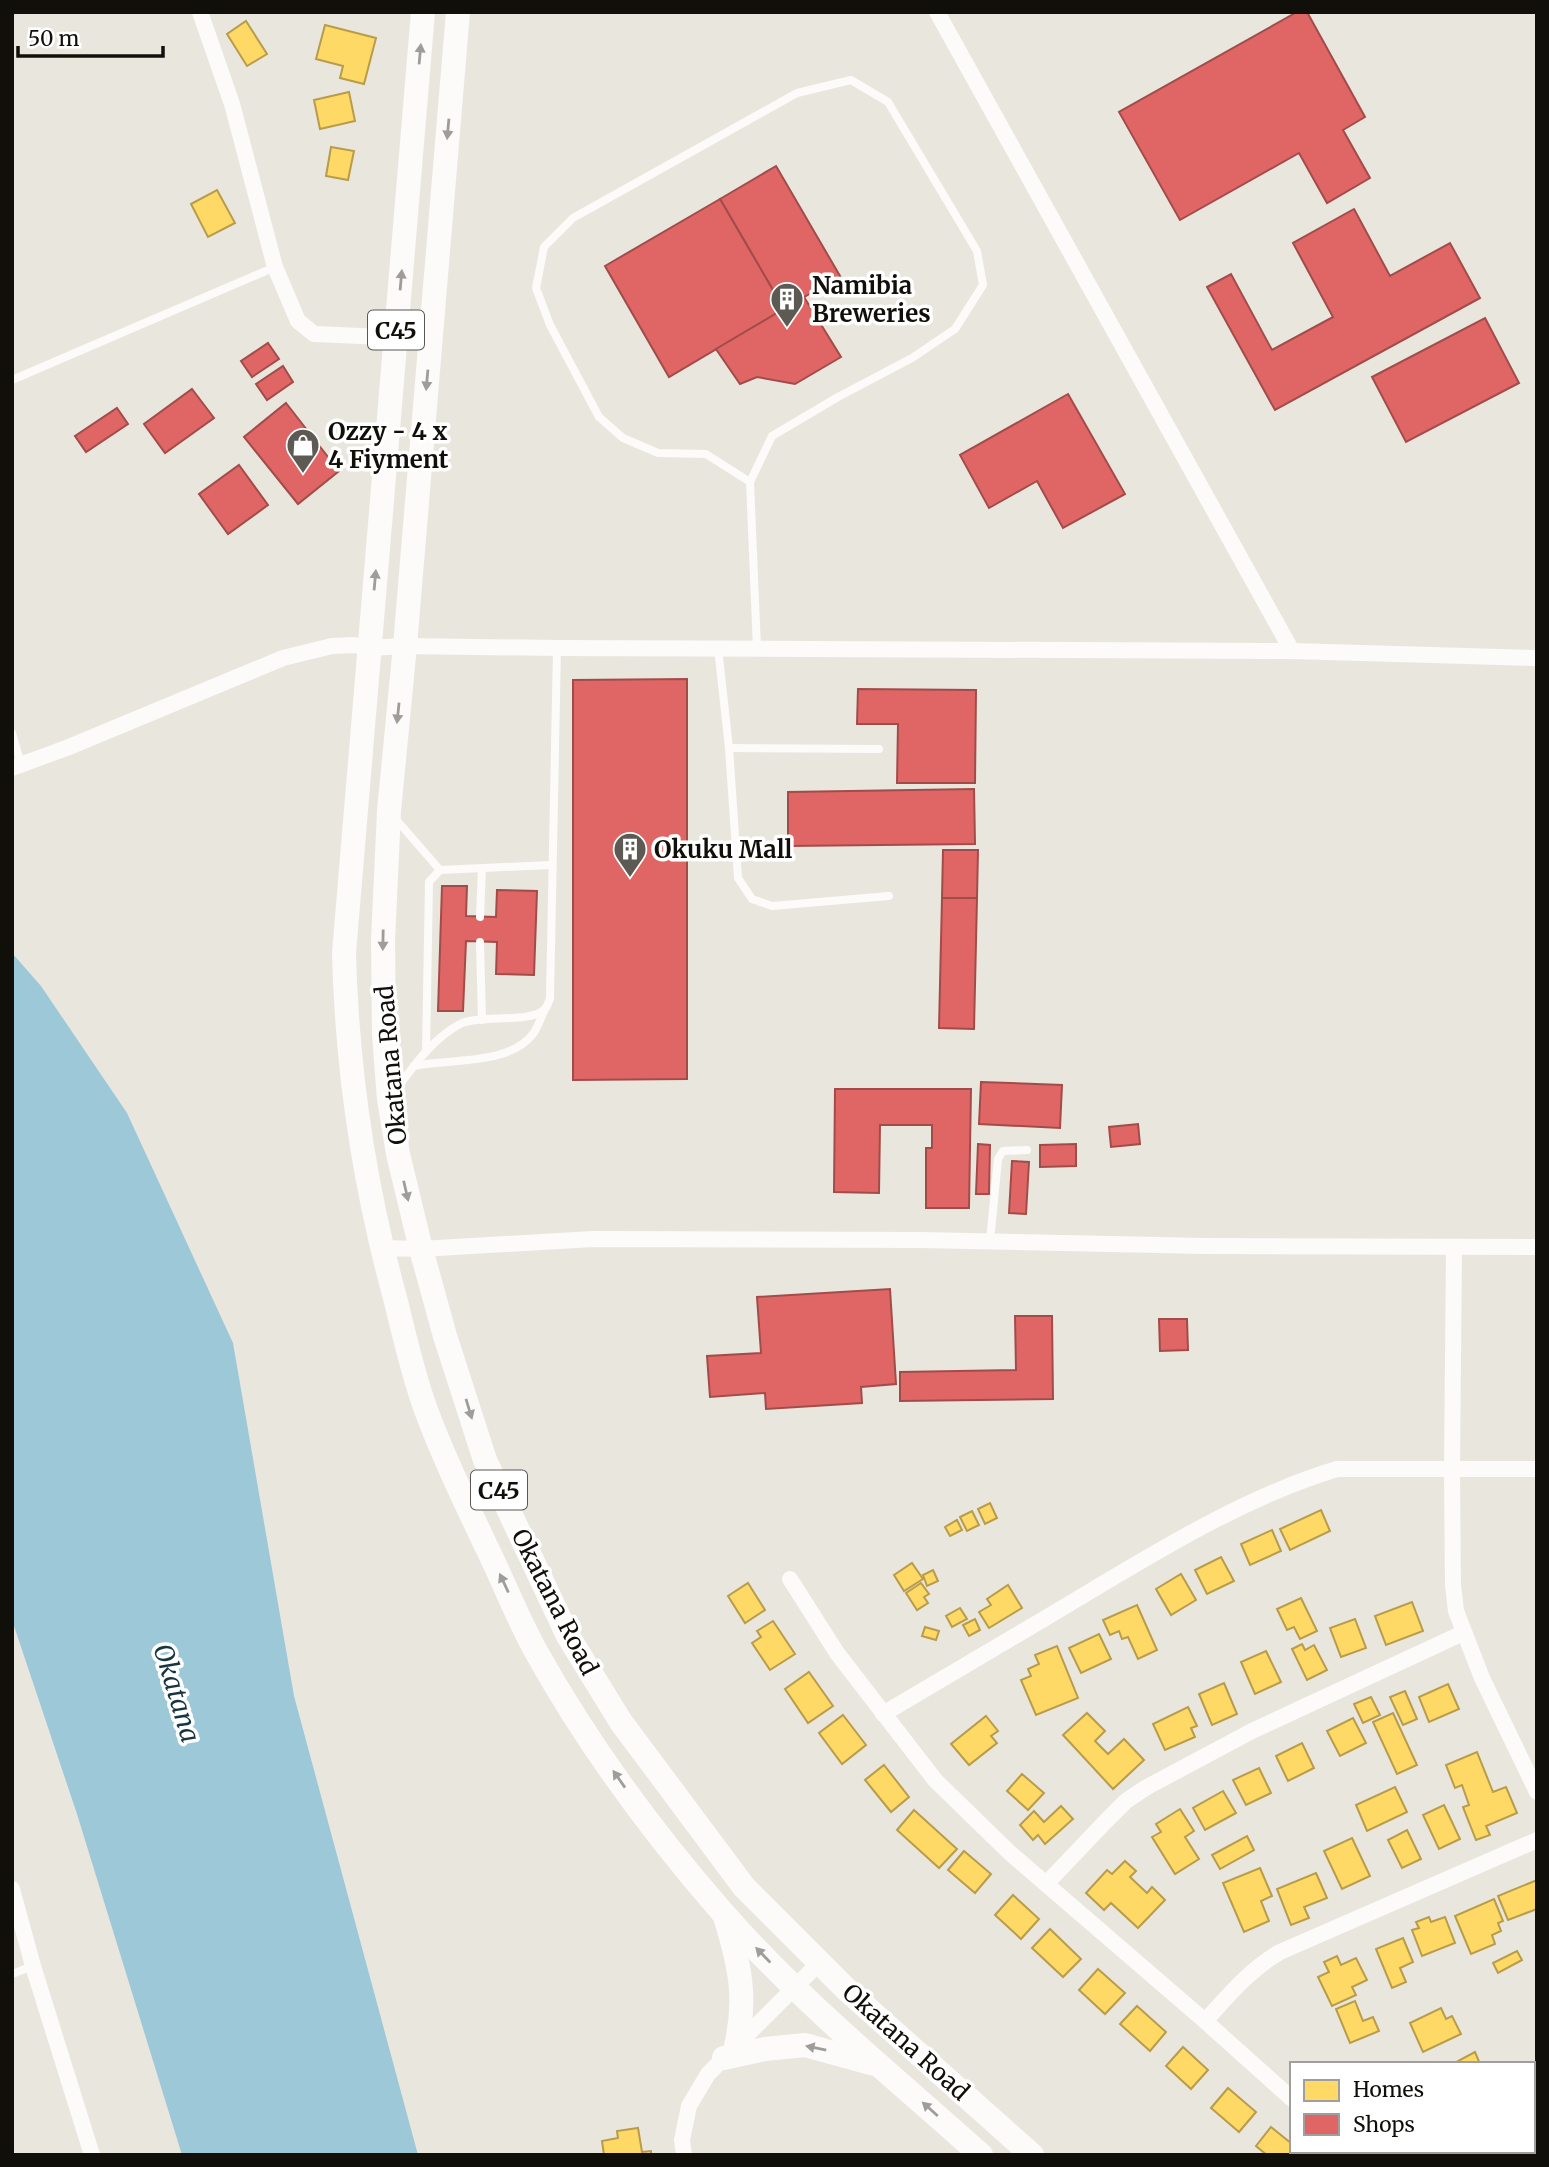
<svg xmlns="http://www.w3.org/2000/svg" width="1549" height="2167" font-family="Merriweather,serif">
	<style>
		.water { fill: #9cc8d8 }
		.homes { fill: #ffd966; stroke: #b89c4a; stroke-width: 2 }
		.shops { fill: #e06666; stroke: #a24c4a; stroke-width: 2 }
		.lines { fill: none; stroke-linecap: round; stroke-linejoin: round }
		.lane { stroke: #fcfbfa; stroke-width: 8 }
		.street { stroke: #fcfbfa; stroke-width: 16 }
		.primary { stroke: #fcfbfa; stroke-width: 24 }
		.oneway { fill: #9e9d9a }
		.labels { text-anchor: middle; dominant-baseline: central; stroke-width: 7; stroke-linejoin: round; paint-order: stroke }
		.shield { fill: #fff; stroke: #585754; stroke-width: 2 }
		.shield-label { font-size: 23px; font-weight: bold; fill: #110f0a }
		.poi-label { font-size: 24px; font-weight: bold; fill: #110f0a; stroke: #fff; text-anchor: start }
		.street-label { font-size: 24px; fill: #110f0a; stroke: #fff }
		.water-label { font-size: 26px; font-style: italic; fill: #173541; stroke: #fff }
	</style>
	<rect width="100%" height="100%" fill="#e9e6de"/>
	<path class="water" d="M12,953L41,986L127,1113L233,1343L294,1696L418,2155H182L77,1814L12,1620Z"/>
	<g class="homes">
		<path d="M246,21L267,54L247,66L227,34Z"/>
		<path d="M325,25L376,38L364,84L340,78L343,66L316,59Z"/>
		<path d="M349,92L355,121L320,129L314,100Z"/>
		<path d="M331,147L354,151L348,180L326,176Z"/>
		<path d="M217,190L235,223L208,237L191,204Z"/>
		<path d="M990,1503L997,1518L985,1524L978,1509Z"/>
		<path d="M1321,1510L1330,1531L1290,1550L1280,1529Z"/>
		<path d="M972,1511L979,1525L967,1531L960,1517Z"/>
		<path d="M957,1520L962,1530L950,1536L945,1527Z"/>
		<path d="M1272,1530L1281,1551L1250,1565L1241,1544Z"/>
		<path d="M1221,1557L1234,1581L1207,1594L1195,1570Z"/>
		<path d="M912,1563L923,1579L904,1591L894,1575Z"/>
		<path d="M933,1570L938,1581L927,1586L923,1575Z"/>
		<path d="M1181,1574L1196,1600L1171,1615L1156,1589Z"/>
		<path d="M748,1583L765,1610L745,1623L728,1596Z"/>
		<path d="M921,1583L929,1594L924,1597L928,1603L917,1610L906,1593Z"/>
		<path d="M1008,1585L1022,1608L989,1628L979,1612L991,1605L987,1599Z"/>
		<path d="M1301,1598L1317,1631L1300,1639L1294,1627L1287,1630L1277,1609Z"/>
		<path d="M1412,1602L1423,1631L1386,1645L1375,1616Z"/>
		<path d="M1137,1605L1157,1650L1138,1659L1128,1637L1122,1639L1119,1631L1110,1635L1103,1620Z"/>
		<path d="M960,1608L967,1619L952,1627L946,1616Z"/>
		<path d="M975,1619L980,1630L969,1636L963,1625Z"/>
		<path d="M1355,1619L1366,1648L1341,1657L1330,1628Z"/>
		<path d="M773,1621L795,1654L770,1670L752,1643L761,1637L757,1631Z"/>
		<path d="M925,1627L939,1631L936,1640L922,1636Z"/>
		<path d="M1099,1634L1111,1659L1081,1673L1069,1648Z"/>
		<path d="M1302,1644L1305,1650L1314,1645L1327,1670L1307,1680L1292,1649Z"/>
		<path d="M1057,1646L1078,1698L1036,1715L1021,1680L1031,1676L1028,1669L1039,1664L1035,1655Z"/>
		<path d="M1266,1651L1281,1682L1255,1694L1241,1662Z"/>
		<path d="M809,1672L833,1706L808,1723L785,1689Z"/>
		<path d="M1224,1683L1237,1714L1212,1725L1199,1694Z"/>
		<path d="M1448,1684L1459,1709L1429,1722L1419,1697Z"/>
		<path d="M1405,1691L1417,1719L1403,1725L1390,1697Z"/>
		<path d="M1371,1697L1380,1715L1363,1723L1354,1704Z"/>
		<path d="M1188,1707L1197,1726L1191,1728L1195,1737L1165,1750L1153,1724Z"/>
		<path d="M1087,1713L1105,1731L1095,1741L1108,1754L1124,1739L1144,1760L1113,1789L1063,1735Z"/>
		<path d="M1393,1713L1417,1765L1397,1774L1373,1722Z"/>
		<path d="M843,1715L866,1745L842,1764L819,1733Z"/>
		<path d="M986,1716L998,1731L991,1736L997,1743L969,1765L951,1744Z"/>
		<path d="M1353,1718L1366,1743L1340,1756L1327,1731Z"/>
		<path d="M1302,1743L1314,1768L1288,1781L1276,1756Z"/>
		<path d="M1477,1752L1493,1792L1506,1787L1517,1813L1486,1826L1490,1835L1476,1840L1463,1807L1469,1805L1462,1785L1455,1788L1446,1765Z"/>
		<path d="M884,1765L909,1797L891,1812L865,1780Z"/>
		<path d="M1259,1768L1271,1793L1246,1805L1233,1780Z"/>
		<path d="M1022,1774L1044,1793L1028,1810L1007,1791Z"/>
		<path d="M1395,1787L1407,1812L1367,1831L1356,1805Z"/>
		<path d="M1223,1791L1236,1813L1205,1830L1193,1808Z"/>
		<path d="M1444,1805L1460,1839L1439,1849L1423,1815Z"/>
		<path d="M1061,1806L1073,1819L1045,1844L1038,1835L1033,1840L1020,1825L1034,1811L1044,1822Z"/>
		<path d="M1180,1809L1194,1831L1185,1837L1199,1859L1175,1874L1152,1837L1161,1832L1156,1824Z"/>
		<path d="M914,1810L957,1849L939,1868L897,1830Z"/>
		<path d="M1407,1830L1421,1859L1402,1868L1388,1840Z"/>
		<path d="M1247,1836L1254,1850L1220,1869L1212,1855Z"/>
		<path d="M1352,1838L1370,1876L1342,1889L1324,1851Z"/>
		<path d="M964,1851L991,1874L975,1893L948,1870Z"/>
		<path d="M1125,1861L1136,1871L1130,1877L1147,1893L1152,1887L1165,1900L1138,1928L1111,1903L1104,1910L1086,1893L1107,1870L1112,1874Z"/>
		<path d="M1260,1868L1272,1896L1261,1901L1269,1921L1244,1932L1223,1883Z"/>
		<path d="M1316,1873L1327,1898L1304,1907L1309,1918L1291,1925L1277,1889Z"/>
		<path d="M1537,1880V1909L1508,1920L1498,1896Z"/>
		<path d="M1013,1895L1039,1919L1021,1939L995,1915Z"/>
		<path d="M1494,1899L1503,1921L1498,1923L1501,1931L1492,1935L1495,1944L1471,1954L1455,1916Z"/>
		<path d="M1429,1917L1431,1922L1445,1917L1455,1943L1422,1956L1412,1930L1419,1928L1416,1922Z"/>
		<path d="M1050,1929L1081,1959L1063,1977L1032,1948Z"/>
		<path d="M1403,1938L1413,1962L1400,1968L1406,1982L1392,1988L1376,1949Z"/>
		<path d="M1517,1951L1522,1960L1498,1973L1493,1963Z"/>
		<path d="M1337,1956L1341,1965L1356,1958L1367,1980L1352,1987L1356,1995L1332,2006L1318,1977L1329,1972L1324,1962Z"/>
		<path d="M1098,1969L1125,1993L1105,2014L1079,1990Z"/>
		<path d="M1355,2001L1363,2021L1373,2017L1379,2031L1350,2043L1336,2009Z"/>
		<path d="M1137,2006L1166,2032L1150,2051L1120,2024Z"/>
		<path d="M1441,2008L1446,2019L1452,2016L1461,2034L1423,2052L1410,2023Z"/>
		<path d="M1183,2047L1208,2070L1191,2089L1166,2066Z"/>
		<path d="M1475,2052L1480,2064H1460L1458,2061Z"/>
		<path d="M1228,2088L1256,2112L1239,2132L1211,2108Z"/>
		<path d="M1271,2127L1292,2144V2151L1288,2155H1267L1256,2146Z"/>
		<path d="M638,2128L642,2152L651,2151V2155H604L602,2141L618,2138L617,2131Z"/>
	</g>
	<g class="shops">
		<path d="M1297,12H1307L1365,117L1343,130L1370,178L1327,203L1299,153L1180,220L1119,112Z"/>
		<path d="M776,166L840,276L784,309L720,199Z"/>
		<path d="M720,199L784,309L669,377L605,266Z"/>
		<path d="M1354,209L1390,276L1450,243L1480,298L1275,410L1207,287L1231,274L1272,350L1333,317L1293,243Z"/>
		<path d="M804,297L841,357L795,384L757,377L740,384L716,349Z"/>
		<path d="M1485,318L1519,383L1406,442L1372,377Z"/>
		<path d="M268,343L279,359L252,377L241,361Z"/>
		<path d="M283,366L293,382L267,400L256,384Z"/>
		<path d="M192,389L214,418L165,453L144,424Z"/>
		<path d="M1068,394L1125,494L1063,528L1037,481L989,508L960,455Z"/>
		<path d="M286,403L339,471L298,504L244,437Z"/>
		<path d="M117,408L128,424L86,452L75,436Z"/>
		<path d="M239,465L268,505L228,534L199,494Z"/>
		<path d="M687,679V1079L573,1080V680Z"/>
		<path d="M858,689L976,690L975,783H897L898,724H857Z"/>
		<path d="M974,789L975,844L788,846V792Z"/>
		<path d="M943,850H978L977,898H942Z"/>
		<path d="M442,886H467L466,916L496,917L497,890L537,891L534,975L496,974L497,942L466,941L463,1011H438Z"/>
		<path d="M942,898H977L974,1029L939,1028Z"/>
		<path d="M981,1082L1062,1085L1060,1128L979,1124Z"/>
		<path d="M835,1089H971L969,1208H926V1148H932V1125H880L879,1193L834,1192Z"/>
		<path d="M1138,1124L1140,1144L1111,1147L1109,1127Z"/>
		<path d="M978,1144L990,1145L989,1194H976Z"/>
		<path d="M1076,1144V1166L1040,1167V1145Z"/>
		<path d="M1012,1161L1029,1162L1026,1214L1009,1213Z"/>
		<path d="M890,1289L896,1384L861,1387L862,1403L766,1409L765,1393L710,1397L707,1356L761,1353L757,1297Z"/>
		<path d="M1015,1316H1052L1053,1399L900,1401V1372L1016,1370Z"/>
		<path d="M1159,1319H1187L1188,1350L1160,1351Z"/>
	</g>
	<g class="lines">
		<g class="lane">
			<path d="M12,380L275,267"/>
			<path d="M750,482L706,454L658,453L623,438L599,417L550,325L536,288L544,247L573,218L797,93L851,80L888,102L977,251L983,285L955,329L912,358L838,397L772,436L750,482L757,648"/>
			<path d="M718,648L729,748L738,878L752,899L772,906L889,896"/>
			<path d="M12,733L21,764"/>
			<path d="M729,748L879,749"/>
			<path d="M394,817L440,870"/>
			<path d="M480,917L482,868"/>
			<path d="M480,942L482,1020"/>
			<path d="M426,1052L429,882L440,870L551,865"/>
			<path d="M414,1066C450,1058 508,1066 533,1034C538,1027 541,1017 545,1009"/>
			<path d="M395,1091C413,1067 432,1039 460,1024C479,1014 531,1024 545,1009C548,1006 548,1002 550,999L557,648"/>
			<path d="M990,1241L998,1159L1003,1151L1027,1150"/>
			<path d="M12,1974L33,1966"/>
		</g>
		<g class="street">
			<path d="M200,12L232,104L275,267L298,321L314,334L430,339"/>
			<path d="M937,12L1292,651"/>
			<path d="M12,768L69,747L283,658L332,646L354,645L369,648L405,646L557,648L1292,651L1537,658"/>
			<path d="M1454,1247L1452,1471L1453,1585L1456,1611L1482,1678L1537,1792"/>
			<path d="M381,1248L421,1249L593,1239L920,1240L1206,1246L1537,1247"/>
			<path d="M790,1579L837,1653L935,1780L1010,1853L1205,2021L1292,2099"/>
			<path d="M883,1714C954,1672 1024,1631 1094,1589C1171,1543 1251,1495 1337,1469H1537"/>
			<path d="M1046,1884L1105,1822L1126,1801L1147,1787L1252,1731L1463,1633"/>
			<path d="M12,1889L33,1966L92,2155"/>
			<path d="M1205,2021C1229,1995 1249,1970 1280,1952L1537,1840"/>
			<path d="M1466,2151L1467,2155"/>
			<path d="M684,2155L682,2140L689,2106L708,2074L819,1963"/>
			<path d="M1354,2155L1360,2151"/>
		</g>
		<g class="primary">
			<path d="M423,12L344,953C347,1071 363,1180 394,1294C404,1333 412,1372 426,1410C443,1457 465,1501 486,1546C504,1582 518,1620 538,1655C589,1746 654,1834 723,1913C801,2002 893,2076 981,2155"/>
			<path d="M458,12L405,646L389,811L383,941L384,1034L389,1099L398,1154L421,1249L445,1336L485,1460L568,1636L621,1722L744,1887L848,1991L1032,2155"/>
			<path d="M726,1920C740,1966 747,1999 736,2046"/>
			<path d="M724,2058L765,2049L805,2045L874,2064"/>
		</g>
	</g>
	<defs><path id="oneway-solid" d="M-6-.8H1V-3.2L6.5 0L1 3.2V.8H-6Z" transform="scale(1.75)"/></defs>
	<g class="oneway">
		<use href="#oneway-solid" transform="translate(420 54) rotate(-85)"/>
		<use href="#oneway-solid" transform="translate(448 129) rotate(95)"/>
		<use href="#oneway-solid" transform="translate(401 280) rotate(-85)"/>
		<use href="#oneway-solid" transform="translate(427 380) rotate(95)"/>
		<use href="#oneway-solid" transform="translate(375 580) rotate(-85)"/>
		<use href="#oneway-solid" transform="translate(398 713) rotate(96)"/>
		<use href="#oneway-solid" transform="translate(383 940) rotate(91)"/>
		<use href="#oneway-solid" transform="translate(406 1191) rotate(77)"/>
		<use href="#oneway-solid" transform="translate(469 1409) rotate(73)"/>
		<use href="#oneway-solid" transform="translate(504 1583) rotate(-115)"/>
		<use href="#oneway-solid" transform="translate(619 1779) rotate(-125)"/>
		<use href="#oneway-solid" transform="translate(763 1955) rotate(-134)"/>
		<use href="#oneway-solid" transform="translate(816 2048) rotate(-168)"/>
		<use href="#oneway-solid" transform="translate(930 2109) rotate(-138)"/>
	</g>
	<defs>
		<symbol id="building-pin" viewBox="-11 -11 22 30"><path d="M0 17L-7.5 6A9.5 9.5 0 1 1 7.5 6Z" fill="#5d5a54" stroke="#fff"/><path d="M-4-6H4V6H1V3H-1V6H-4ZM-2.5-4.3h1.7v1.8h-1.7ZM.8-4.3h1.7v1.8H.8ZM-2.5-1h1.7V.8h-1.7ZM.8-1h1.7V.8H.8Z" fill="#fff"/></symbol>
		<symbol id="shop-pin" viewBox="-11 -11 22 30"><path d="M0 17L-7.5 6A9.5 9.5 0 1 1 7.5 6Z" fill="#5d5a54" stroke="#fff"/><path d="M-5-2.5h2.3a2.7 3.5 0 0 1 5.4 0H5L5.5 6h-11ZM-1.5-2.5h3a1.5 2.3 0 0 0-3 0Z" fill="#fff"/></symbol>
	</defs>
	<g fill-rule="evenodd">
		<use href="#building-pin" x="768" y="280" width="38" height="52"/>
		<use href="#shop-pin" x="284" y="426" width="38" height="52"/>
		<use href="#building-pin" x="611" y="830" width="38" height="52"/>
	</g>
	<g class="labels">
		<g class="shield">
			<rect x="368" y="310.5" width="56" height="39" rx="5"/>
			<rect x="471" y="1470.5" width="56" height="39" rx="5"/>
		</g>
		<g class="shield-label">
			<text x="396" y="330">C45</text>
			<text x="499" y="1490">C45</text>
		</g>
		<g class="poi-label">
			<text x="812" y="285">Namibia<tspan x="812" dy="28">Breweries</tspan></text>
			<text x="328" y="431">Ozzy - 4 x<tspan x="328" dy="28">4 Fiyment</tspan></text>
			<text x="654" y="849">Okuku Mall</text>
		</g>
		<g class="street-label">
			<text transform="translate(391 1065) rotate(-95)">Okatana Road</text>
			<text transform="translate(555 1602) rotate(63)">Okatana Road</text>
			<text transform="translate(906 2042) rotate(42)">Okatana Road</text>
		</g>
		<g class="water-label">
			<text transform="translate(177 1693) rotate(73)">Okatana</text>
		</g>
	</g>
	<rect width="1549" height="2167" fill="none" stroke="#110f0a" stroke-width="28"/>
	<rect x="1290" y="2062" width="245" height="91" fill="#ffffff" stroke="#a09f9d" stroke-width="2"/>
	<rect x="1304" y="2080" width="35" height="21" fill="#ffd966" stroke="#a09f9d" stroke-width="2"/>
	<text x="1353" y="2097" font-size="21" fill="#110f0a">Homes</text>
	<rect x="1304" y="2114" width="35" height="21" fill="#e06666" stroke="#a09f9d" stroke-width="2"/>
	<text x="1353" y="2132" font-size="21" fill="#110f0a">Shops</text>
	<path d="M18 46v10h145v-10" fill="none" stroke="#110f0a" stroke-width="3.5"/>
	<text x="28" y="46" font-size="21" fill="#110f0a" stroke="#ffffff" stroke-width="5" paint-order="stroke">50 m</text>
</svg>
